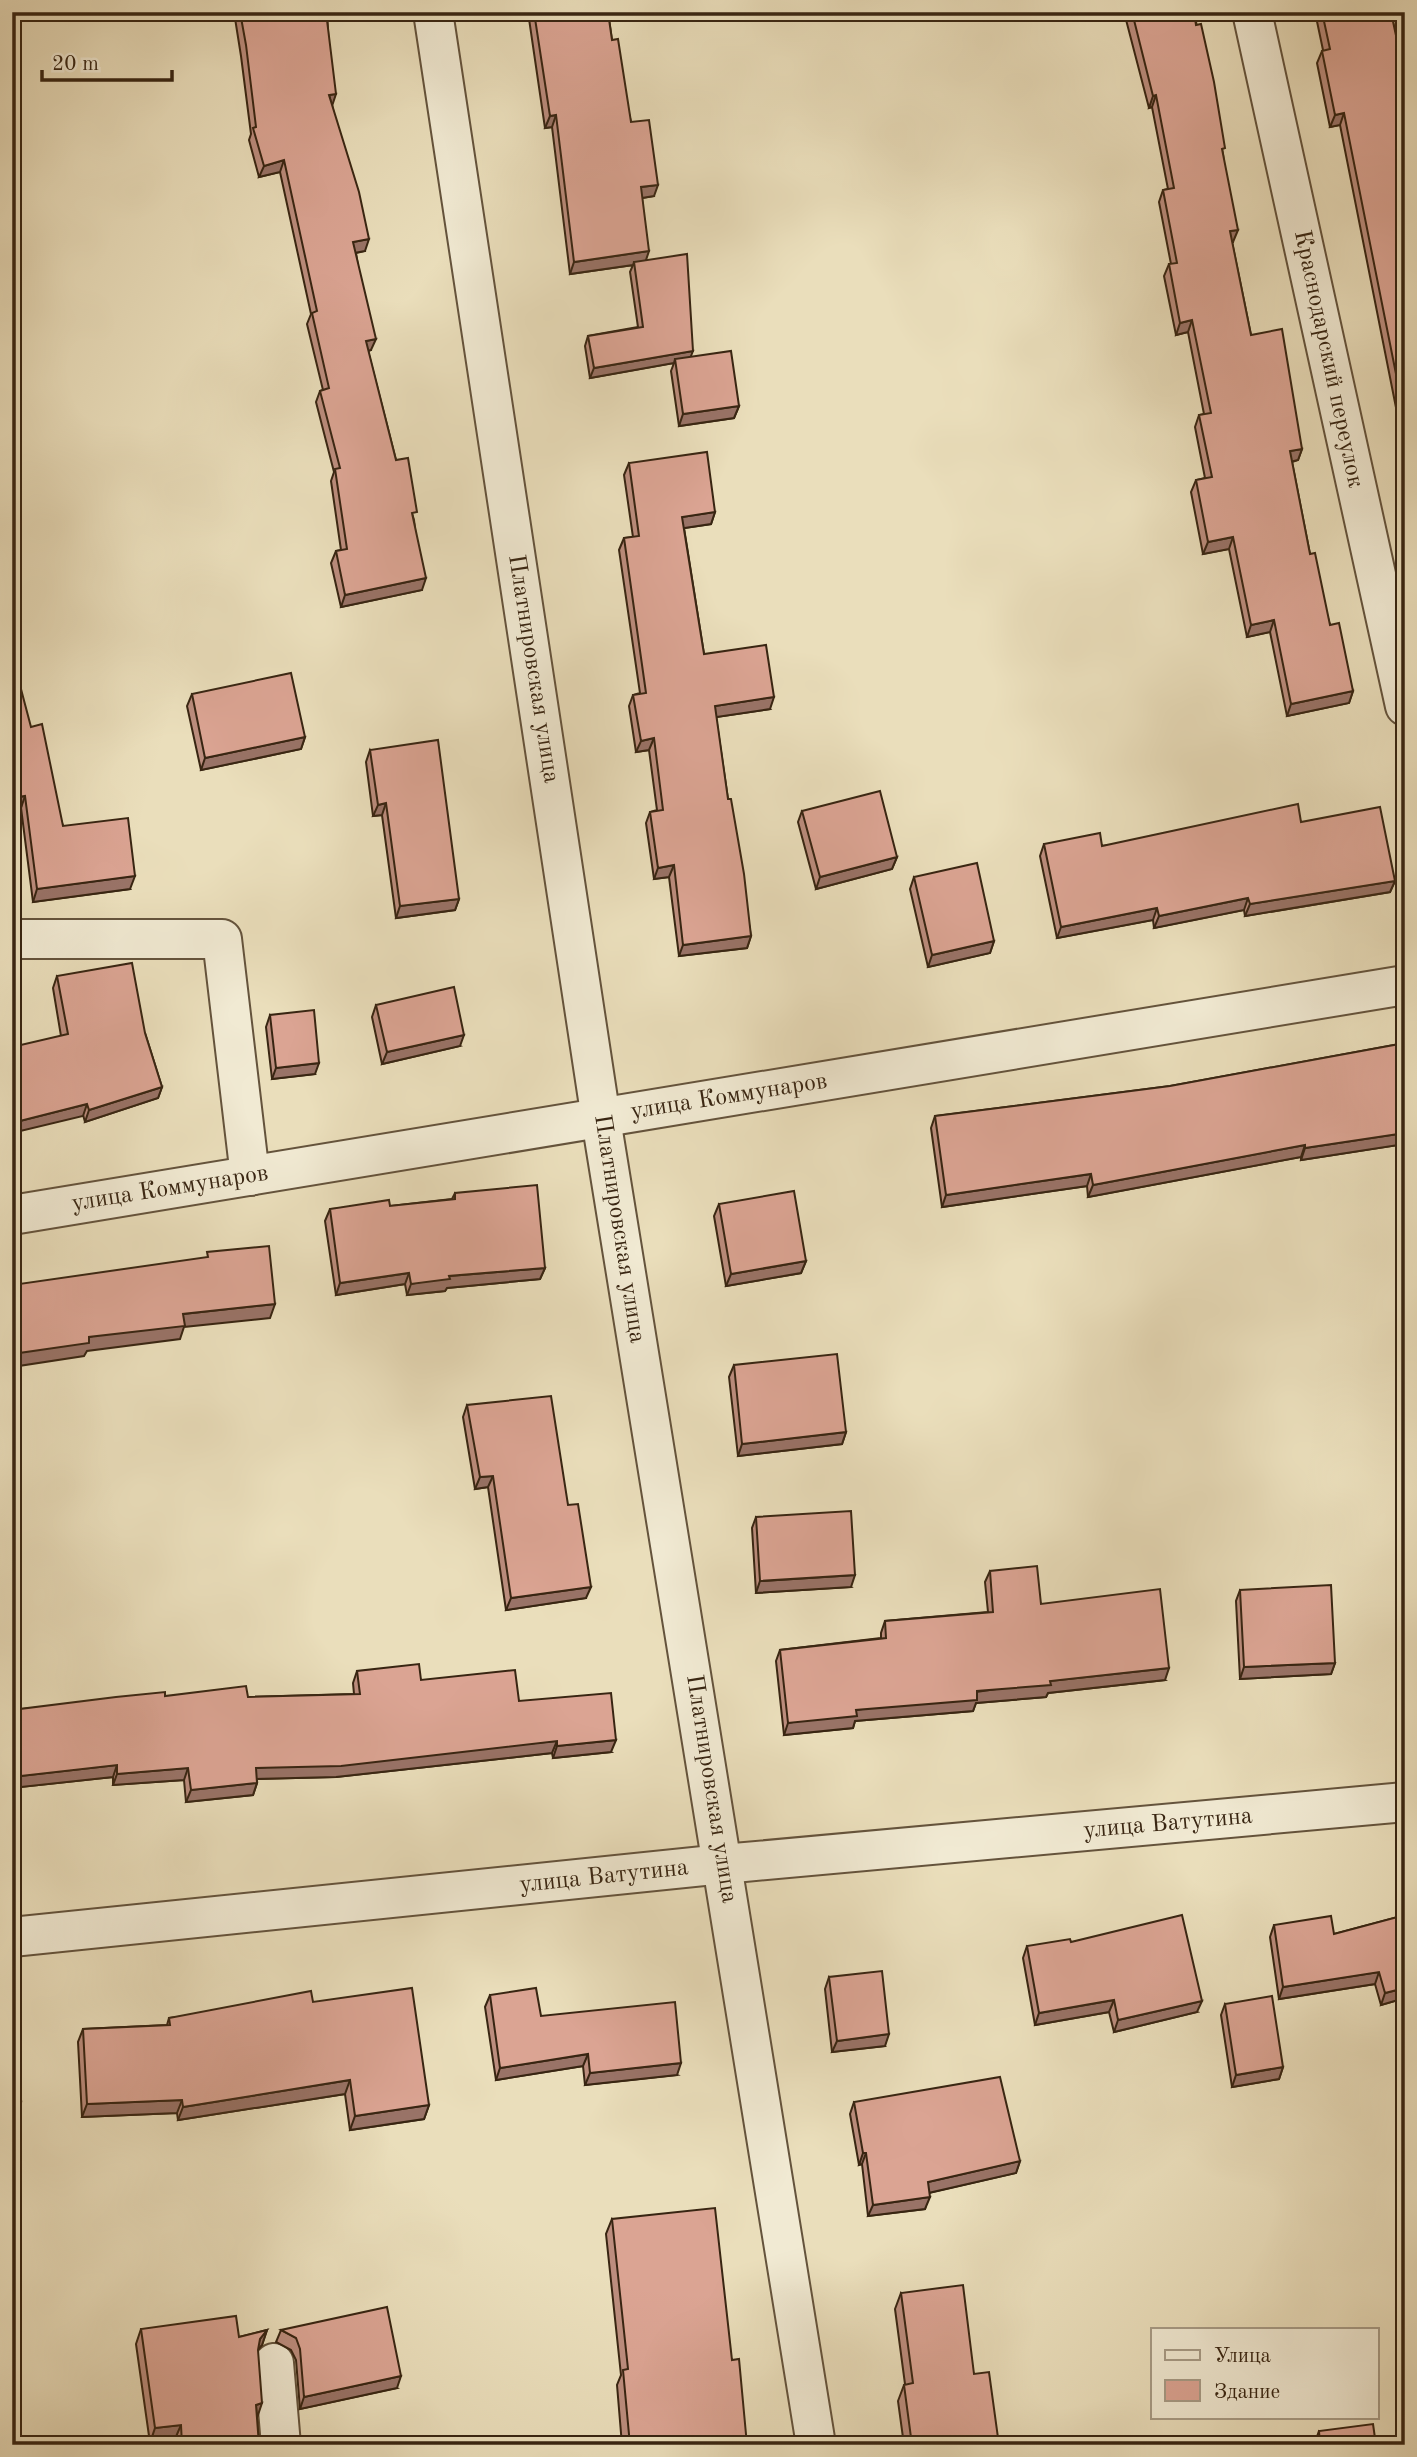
<svg xmlns="http://www.w3.org/2000/svg" width="1417" height="2457" font-family="'Old Standard TT',serif">
	<style>
		.lines { fill: none; stroke-linecap: round; stroke-linejoin: round }
		.minor-casing { stroke: #64533c; stroke-width: 42 }
		.minor { stroke: #f1ead3; stroke-width: 38 }
		.wall { fill: #bc8d7e; stroke: #382512; stroke-width: 2 }
		.shaded-wall { fill: #997367; stroke: #382512; stroke-width: 2 }
		.building { fill: #dba493; stroke: #382512; stroke-width: 2 }
		.labels { text-anchor: middle; dominant-baseline: central; stroke-width: 5; stroke-linejoin: round; paint-order: stroke }
		.street-label { font-size: 24px; fill: #382512; stroke: #f1ead3 }
	</style>
	<rect width="100%" height="100%" fill="#eadebb"/>
	<filter id="stains"><feTurbulence type="fractalNoise" baseFrequency=".00286" numOctaves="4"/><feColorMatrix values="0 0 0 0 .2 0 0 0 0 .09 0 0 0 0 .02 0 0 0 .5 -.17"/></filter>
	<radialGradient id="worn" r=".72"><stop offset=".6" stop-color="#630" stop-opacity="0"/><stop offset="1" stop-color="#630" stop-opacity=".3"/></radialGradient>
	<g class="lines">
		<defs>
			<g id="minor">
				<path d="M433,12L601,1119L816,2445"/>
				<path d="M1252,12L1405,706"/>
				<path d="M12,939H222L250,1176"/>
				<path d="M12,1215L1405,985"/>
				<path d="M12,1937L723,1864L1405,1802"/>
				<path d="M274,2363L281,2445"/>
			</g>
		</defs>
		<use href="#minor" class="minor-casing"/>
		<use href="#minor" class="minor"/>
	</g>
	<g class="wall">
		<path d="M234,12H327L332,105L365,251L356,253L371,350L368,351L396,460L414,520L422,590L341,607L331,563L336,551L341,550L331,481L334,472L316,402L320,391L323,390L307,324L311,314L280,172L259,177L249,140L251,134L241,56Z"/>
		<path d="M528,12H608L612,40L631,122L654,196L642,198L646,260L690,357L739,406L734,418L679,426L671,371L674,363L590,378L585,346L588,336L638,327L630,272L633,265L570,274L552,127L545,128Z"/>
		<path d="M1124,12H1194L1223,154L1233,242H1232L1251,335L1302,449L1298,460L1292,462L1310,554L1330,625L1353,691L1349,703L1287,716L1270,632L1247,637L1229,549L1203,554L1191,492L1196,480L1205,478L1195,427L1199,415L1204,414L1188,332L1176,335L1164,276L1169,264H1171L1159,202L1163,190L1168,189L1152,107L1149,108Z"/>
		<path d="M1315,12H1391L1405,78V453L1340,125L1330,127L1317,63L1322,51L1323,50Z"/>
		<path d="M629,463L715,512L711,524L684,528L704,654L770,709L716,717L728,799L751,936L747,948L679,956L669,877L654,879L646,823L650,812L657,810L649,750L636,752L629,706L633,695L640,693L619,550L624,538L633,537L624,475Z"/>
		<path d="M192,694L305,737L301,749L201,770L187,706Z"/>
		<path d="M31,727L63,826L130,889L33,902L21,808Z"/>
		<path d="M370,750L459,899L455,910L396,918L382,815L373,816L366,762Z"/>
		<path d="M802,811L897,857L892,869L816,889L798,822Z"/>
		<path d="M1301,822L1395,881L1390,892L1245,916L1244,910L1154,928L1153,920L1057,938L1040,856L1044,844L1102,846Z"/>
		<path d="M914,877L994,941L990,953L928,967L910,889Z"/>
		<path d="M57,976L145,1033L162,1087L158,1098L85,1122L61,1036L53,988Z"/>
		<path d="M376,1005L460,1046L382,1064L372,1017Z"/>
		<path d="M270,1015L315,1074L272,1079L266,1027Z"/>
		<path d="M1405,1043V1144L1301,1160V1157L1088,1197L1087,1186L942,1207L931,1128L935,1116L1170,1086Z"/>
		<path d="M455,1193L545,1268L540,1279L447,1288L445,1291L407,1295L405,1284L336,1295L325,1221L330,1209L390,1206L452,1199Z"/>
		<path d="M719,1204L806,1261L801,1273L726,1286L714,1216Z"/>
		<path d="M734,1365L846,1432L842,1444L738,1456L729,1377Z"/>
		<path d="M467,1405L568,1505L586,1598L506,1610L488,1487L475,1489L463,1417Z"/>
		<path d="M756,1517L851,1587L756,1593L752,1528Z"/>
		<path d="M990,1571L1041,1604L1165,1680L1048,1693L1046,1697L976,1703L973,1711L855,1721L853,1728L784,1735L776,1661L780,1650L881,1638V1633L885,1621L988,1612L985,1582Z"/>
		<path d="M1240,1590L1335,1663L1331,1674L1240,1679L1236,1601Z"/>
		<path d="M357,1671L421,1680L519,1701L611,1752L553,1758L552,1753L336,1777L257,1779V1783L253,1795L186,1802L184,1780L113,1785V1777L12,1788V1710L165,1696L248,1697L354,1694L353,1683Z"/>
		<path d="M1405,1915V1998L1381,2005L1375,1984L1279,1999L1270,1937L1274,1925L1334,1934Z"/>
		<path d="M1027,1946L1197,2012L1114,2032L1109,2012L1035,2025L1023,1958Z"/>
		<path d="M829,1977L885,2046L832,2052L825,1989Z"/>
		<path d="M490,1995L541,2016L677,2075L585,2085L583,2066L496,2080L485,2007Z"/>
		<path d="M313,2002L429,2105L424,2119L350,2130L345,2094L178,2120L177,2113L82,2117L78,2042L83,2029L167,2025L169,2018Z"/>
		<path d="M1225,2004L1283,2067L1279,2079L1232,2087L1221,2015Z"/>
		<path d="M854,2102L1020,2161L1016,2173L929,2193L925,2209L868,2216L862,2164L859,2165L850,2114Z"/>
		<path d="M612,2219L732,2360L747,2445H622L617,2385L621,2375L606,2234Z"/>
		<path d="M901,2293L974,2374L999,2445H904L898,2401L904,2385L905,2384L895,2309Z"/>
		<path d="M141,2329L239,2337L267,2330L262,2345L258,2350L257,2418L259,2445H176L175,2439L150,2443L136,2344Z"/>
		<path d="M281,2330L397,2388L300,2409L296,2360L291,2350L276,2342Z"/>
		<path d="M1319,2431L1376,2445H1314Z"/>
	</g>
	<g class="shaded-wall">
		<path d="M336,94L332,106L329,95Z"/>
		<path d="M1156,95L1152,107L1149,108L1153,96Z"/>
		<path d="M1344,113L1340,125L1330,127L1335,115Z"/>
		<path d="M556,115L552,127L545,128L550,116Z"/>
		<path d="M284,160L280,172L259,177L264,166Z"/>
		<path d="M658,185L654,196L636,199L641,187Z"/>
		<path d="M1238,230L1233,242L1225,243L1230,231Z"/>
		<path d="M369,239L365,251L349,254L353,242Z"/>
		<path d="M649,251L645,263L634,262L633,265L570,274L574,262Z"/>
		<path d="M1192,320L1188,332L1176,335L1180,323Z"/>
		<path d="M376,339L371,350L361,353L366,341Z"/>
		<path d="M693,351L689,361L675,359L674,363L590,378L594,368Z"/>
		<path d="M739,406L734,418L679,426L683,414Z"/>
		<path d="M1302,449L1298,460L1286,463L1290,451Z"/>
		<path d="M715,512L711,524L678,529L682,517Z"/>
		<path d="M1233,537L1229,549L1203,554L1208,542Z"/>
		<path d="M426,578L422,590L341,607L345,595Z"/>
		<path d="M1274,620L1270,632L1247,637L1251,625Z"/>
		<path d="M1353,691L1349,703L1287,716L1291,704Z"/>
		<path d="M774,697L770,709L710,718L715,706Z"/>
		<path d="M305,737L301,749L201,770L205,758Z"/>
		<path d="M654,738L649,750L636,752L641,741Z"/>
		<path d="M25,796L21,808L12,810V798Z"/>
		<path d="M386,803L382,815L373,816L378,805Z"/>
		<path d="M897,857L892,869L816,889L820,877Z"/>
		<path d="M674,865L669,877L654,879L658,868Z"/>
		<path d="M135,876L130,889L33,902L37,889Z"/>
		<path d="M1395,881L1390,892L1245,916L1250,904Z"/>
		<path d="M1248,898L1244,910L1154,928L1159,916Z"/>
		<path d="M459,899L455,910L396,918L400,906Z"/>
		<path d="M1157,908L1153,920L1057,938L1061,927Z"/>
		<path d="M751,936L747,948L679,956L683,945Z"/>
		<path d="M994,941L990,953L928,967L932,955Z"/>
		<path d="M464,1035L460,1046L382,1064L387,1052Z"/>
		<path d="M319,1063L315,1074L272,1079L276,1068Z"/>
		<path d="M162,1087L158,1098L85,1122L89,1110Z"/>
		<path d="M87,1104L83,1116L12,1133V1123Z"/>
		<path d="M1405,1133V1144L1301,1160L1305,1148Z"/>
		<path d="M1305,1145L1301,1157L1088,1197L1093,1185Z"/>
		<path d="M1091,1174L1087,1186L942,1207L946,1195Z"/>
		<path d="M806,1261L801,1273L726,1286L731,1274Z"/>
		<path d="M545,1268L540,1279L447,1288L445,1291L407,1295L411,1284L449,1276Z"/>
		<path d="M409,1273L405,1284L336,1295L340,1283Z"/>
		<path d="M275,1304L270,1318L184,1327L180,1339L87,1351L84,1356L12,1367V1354L89,1337L183,1314Z"/>
		<path d="M846,1432L842,1444L738,1456L742,1444Z"/>
		<path d="M493,1476L488,1487L475,1489L480,1477Z"/>
		<path d="M855,1575L851,1587L756,1593L760,1581Z"/>
		<path d="M591,1587L586,1598L506,1610L511,1598Z"/>
		<path d="M1335,1663L1331,1674L1240,1679L1244,1667Z"/>
		<path d="M1169,1668L1165,1680L1048,1693L1046,1697L976,1703L973,1711L855,1721L853,1728L784,1735L788,1723L856,1710L1050,1681Z"/>
		<path d="M616,1740L611,1752L553,1758L557,1746Z"/>
		<path d="M557,1741L552,1753L336,1777L251,1779L256,1768Z"/>
		<path d="M117,1765L113,1777L12,1788V1777Z"/>
		<path d="M188,1768L184,1780L113,1785L117,1774Z"/>
		<path d="M257,1783L253,1795L186,1802L191,1790Z"/>
		<path d="M1379,1972L1375,1984L1279,1999L1283,1987Z"/>
		<path d="M1405,1988V1998L1381,2005L1385,1993Z"/>
		<path d="M1114,2000L1109,2012L1035,2025L1039,2013Z"/>
		<path d="M1202,2001L1197,2012L1114,2032L1118,2020Z"/>
		<path d="M889,2034L885,2046L832,2052L837,2041Z"/>
		<path d="M588,2054L583,2066L496,2080L500,2068Z"/>
		<path d="M681,2063L677,2075L585,2085L590,2073Z"/>
		<path d="M1283,2067L1279,2079L1232,2087L1236,2075Z"/>
		<path d="M350,2080L345,2094L178,2120L183,2107Z"/>
		<path d="M182,2100L177,2113L82,2117L87,2104Z"/>
		<path d="M21,2102L17,2113L12,2114V2103Z"/>
		<path d="M429,2105L424,2119L350,2130L355,2116Z"/>
		<path d="M863,2153H866L862,2164L859,2165Z"/>
		<path d="M1020,2161L1016,2173L924,2194L928,2182Z"/>
		<path d="M930,2197L925,2209L868,2216L873,2205Z"/>
		<path d="M267,2330L262,2345L255,2353L260,2339Z"/>
		<path d="M401,2376L397,2388L300,2409L304,2397Z"/>
		<path d="M262,2403L257,2418L256,2405Z"/>
		<path d="M181,2425L175,2439L150,2443L155,2428Z"/>
	</g>
	<g class="building">
		<path d="M240,12H326L336,94L329,95L359,192L369,239L353,242L376,339L366,341L396,460L408,458L417,512L412,513L426,578L345,595L336,551L347,549L335,469L340,468L320,391L329,388L312,313L317,311L284,160L264,166L253,128L256,127L246,45Z"/>
		<path d="M534,12H608L612,40L618,39L631,122L649,120L658,185L641,187L649,251L574,262L556,115L550,116Z"/>
		<path d="M1132,12H1194L1196,25L1201,24L1214,82L1225,148L1222,149L1238,230L1230,231L1251,335L1282,329L1302,449L1290,451L1310,554L1315,553L1330,625L1339,623L1353,691L1291,704L1274,620L1251,625L1233,537L1208,542L1196,480L1212,477L1199,415L1211,413L1192,320L1180,323L1169,264L1177,263L1163,190L1174,188L1156,95L1153,96Z"/>
		<path d="M1322,12H1391L1405,78V419L1344,113L1335,115L1322,51L1330,49Z"/>
		<path d="M687,254L693,351L594,368L588,336L643,327L634,262Z"/>
		<path d="M731,351L739,406L683,414L675,359Z"/>
		<path d="M707,452L715,512L682,517L704,654L766,645L774,697L715,706L728,799H731L744,874L751,936L683,945L674,865L658,868L650,812L663,810L654,738L641,741L633,695L646,693L624,538L639,536L629,463Z"/>
		<path d="M12,655L31,727L42,724L63,826L128,818L135,876L37,889L25,796L12,798Z"/>
		<path d="M291,673L305,737L205,758L192,694Z"/>
		<path d="M438,740L459,899L400,906L386,803L378,805L370,750Z"/>
		<path d="M880,791L897,857L820,877L802,811Z"/>
		<path d="M1298,804L1301,822L1380,807L1395,881L1250,904L1248,898L1159,916L1157,908L1061,927L1044,844L1100,833L1102,846Z"/>
		<path d="M977,863L994,941L932,955L914,877Z"/>
		<path d="M132,963L145,1033L162,1087L89,1110L87,1104L12,1123V1047L68,1034L57,976Z"/>
		<path d="M454,987L464,1035L387,1052L376,1005Z"/>
		<path d="M314,1010L319,1063L276,1068L270,1015Z"/>
		<path d="M1405,1043V1133L1305,1148V1145L1093,1185L1091,1174L946,1195L935,1116L1170,1086Z"/>
		<path d="M537,1185L545,1268L449,1276L450,1279L411,1284L409,1273L340,1283L330,1209L389,1200L390,1206L455,1199V1193Z"/>
		<path d="M794,1191L806,1261L731,1274L719,1204Z"/>
		<path d="M269,1246L275,1304L183,1314L185,1326L89,1337V1343L12,1354V1285L208,1257L207,1252Z"/>
		<path d="M837,1354L846,1432L742,1444L734,1365Z"/>
		<path d="M551,1396L568,1505L578,1504L591,1587L511,1598L493,1476L480,1477L467,1405Z"/>
		<path d="M851,1511L855,1575L760,1581L756,1517Z"/>
		<path d="M1037,1566L1041,1604L1160,1589L1169,1668L1050,1681L1051,1685L977,1691V1700L856,1710L857,1716L788,1723L780,1650L886,1638L885,1621L993,1612L990,1571Z"/>
		<path d="M1331,1585L1335,1663L1244,1667L1240,1590Z"/>
		<path d="M419,1664L421,1680L515,1670L519,1701L611,1693L616,1740L557,1746V1741L341,1766L256,1768L257,1783L191,1790L188,1768L117,1774V1765L12,1777V1710L116,1697L165,1692V1696L246,1686L248,1697L360,1694L357,1671Z"/>
		<path d="M1182,1915L1202,2001L1118,2020L1114,2000L1039,2013L1027,1946L1070,1939L1071,1942Z"/>
		<path d="M1405,1915V1988L1385,1993L1379,1972L1283,1987L1274,1925L1331,1916L1334,1934Z"/>
		<path d="M882,1971L889,2034L837,2041L829,1977Z"/>
		<path d="M412,1988L429,2105L355,2116L350,2080L183,2107L182,2100L87,2104L83,2029L170,2025L169,2018L311,1991L313,2002Z"/>
		<path d="M536,1988L541,2016L675,2002L681,2063L590,2073L588,2054L500,2068L490,1995Z"/>
		<path d="M1272,1996L1283,2067L1236,2075L1225,2004Z"/>
		<path d="M12,2036L21,2102L12,2103Z"/>
		<path d="M1000,2077L1020,2161L928,2182L930,2197L873,2205L866,2153H863L854,2102Z"/>
		<path d="M715,2208L732,2360L739,2359L747,2445H630L623,2370L628,2369L612,2219Z"/>
		<path d="M963,2285L974,2374L989,2372L999,2445H912L904,2385L913,2383L901,2293Z"/>
		<path d="M387,2307L401,2376L304,2397L300,2349L296,2338L281,2330Z"/>
		<path d="M236,2316L239,2337L267,2330L260,2339L258,2350L262,2403L256,2405L259,2445H182L181,2425L155,2428L141,2329Z"/>
		<path d="M1373,2424L1376,2445H1320L1319,2431Z"/>
	</g>
	<g class="labels">
		<g class="street-label">
			<text transform="translate(1328 359) rotate(78)">Краснодарский переулок</text>
			<text transform="translate(533 669) rotate(81)">Платнировская улица</text>
			<text transform="translate(729 1097) rotate(-9)">улица Коммунаров</text>
			<text transform="translate(170 1189) rotate(-9)">улица Коммунаров</text>
			<text transform="translate(619 1229) rotate(81)">Платнировская улица</text>
			<text transform="translate(711 1789) rotate(81)">Платнировская улица</text>
			<text transform="translate(1168 1824) rotate(-5)">улица Ватутина</text>
			<text transform="translate(604 1877) rotate(-6)">улица Ватутина</text>
		</g>
	</g>
	<rect width="1417" height="2457" fill="none" stroke="#eadebb" stroke-width="42"/>
	<rect x="14" y="14" width="1389" height="2429" fill="none" stroke="#382512" stroke-width="3.5"/>
	<rect x="21" y="21" width="1375" height="2415" fill="none" stroke="#382512" stroke-width="2"/>
	<rect x="1151" y="2328" width="228" height="91" fill="#f1ead3" stroke="#a79b86" stroke-width="2"/>
	<rect x="1165" y="2350" width="35" height="10" fill="#f1ead3" stroke="#a79b86" stroke-width="2"/>
	<text x="1214" y="2362" font-size="21" fill="#382512">Улица</text>
	<rect x="1165" y="2380" width="35" height="21" fill="#dba493" stroke="#a79b86" stroke-width="2"/>
	<text x="1214" y="2398" font-size="21" fill="#382512">Здание</text>
	<path d="M42 70v10h130v-10" fill="none" stroke="#382512" stroke-width="3.5"/>
	<text x="52" y="70" font-size="21" fill="#382512" stroke="#f1ead3" stroke-width="5" paint-order="stroke">20 m</text>
	<rect width="100%" height="100%" filter="url(#stains)"/>
	<rect width="100%" height="100%" fill="url(#worn)"/>
</svg>
